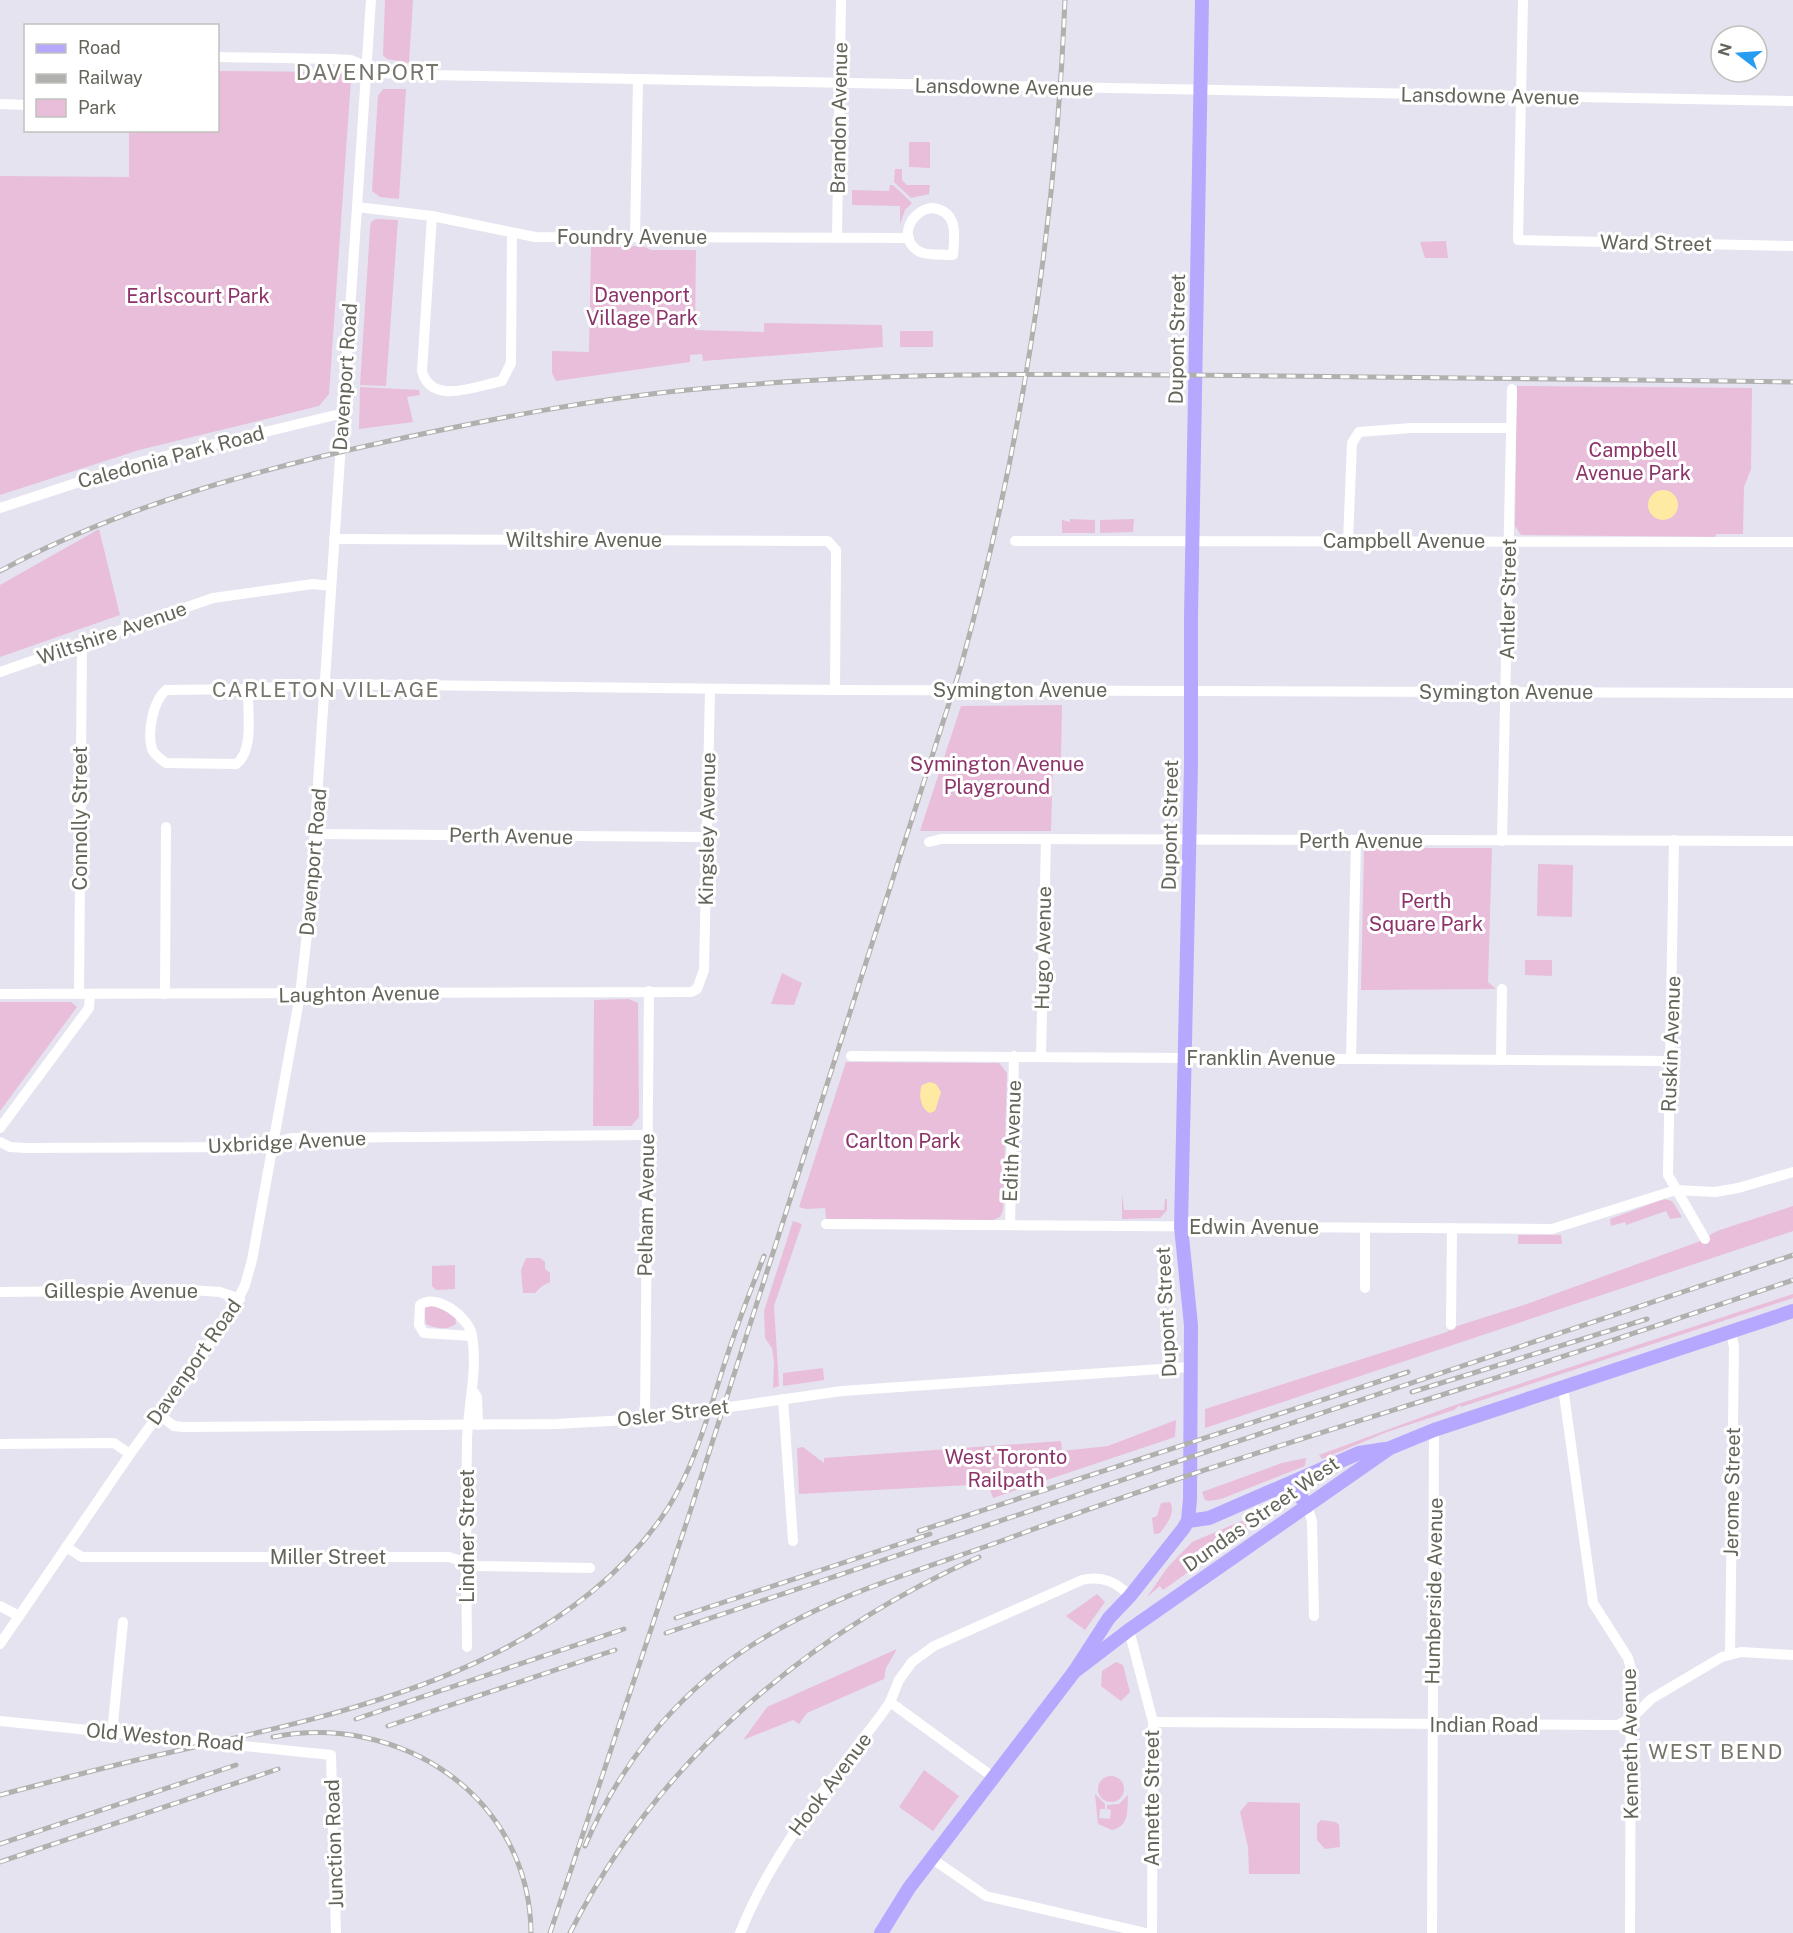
<svg xmlns="http://www.w3.org/2000/svg" width="1793" height="1933" font-family="'Public Sans',sans-serif">
	<style>
		.green { fill: #e8beda }
		.water { fill: #ffeaa3 }
		.lines { fill: none; stroke-linecap: round; stroke-linejoin: round }
		.minor { stroke: #fff; stroke-width: 10 }
		.major { stroke: #b7a8ff; stroke-width: 14 }
		.rail-casing { stroke: #b0b0ae; stroke-width: 5 }
		.rail { stroke: #fff; stroke-width: 3; stroke-dasharray: 9; stroke-linecap: butt }
		.labels { text-anchor: middle; dominant-baseline: central; stroke-width: 6; stroke-linejoin: round; paint-order: stroke }
		.street-label { font-size: 20px; fill: #65645b; stroke: #fff }
		.park-label { font-size: 20px; fill: #8c336a; stroke: #fff }
		.neighbourhood-label { font-size: 21px; letter-spacing: 1.5px; fill: #77756c; stroke: #fff }
		.quarter-label { font-size: 22px; letter-spacing: 1.5px; fill: #77756c; stroke: #fff }
	</style>
	<rect width="100%" height="100%" fill="#e5e3ef"/>
	<g class="green">
		<path d="M385,0H413L409,63L387,59L383,55Z"/>
		<path d="M218,71L336,72L346,74L351,79L329,394L319,406L139,450L0,495V176L129,177V131L218,130Z"/>
		<path d="M383,89H406L399,199L380,197L372,191L378,96Z"/>
		<path d="M909,142H930V168L909,167Z"/>
		<path d="M895,169H902V180L907,185H930L929,194L911,198L894,182Z"/>
		<path d="M890,185H893L912,203L905,210L900,224V206L852,205V190L889,191Z"/>
		<path d="M376,219L398,220L386,386L360,385L370,229L371,222Z"/>
		<path d="M1446,241L1448,258H1425L1420,242Z"/>
		<path d="M643,246L651,250H696L695,330L764,332V323L882,325L883,347L703,361L702,354L690,355V362L556,381L552,373V351L589,352L591,247Z"/>
		<rect x="900" y="331" width="33" height="16"/>
		<path d="M1517,386L1752,388L1751,469L1744,487L1743,534H1716L1715,537L1521,535L1515,526Z"/>
		<path d="M360,387L419,390L420,395L407,397L413,422L359,429Z"/>
		<path d="M1070,519L1095,520V533H1062V520L1070,522Z"/>
		<path d="M1134,519L1133,532L1100,533V520Z"/>
		<path d="M99,529L120,615L0,657V585Z"/>
		<path d="M1062,705L1061,759L1053,760L1051,831H920L961,706Z"/>
		<path d="M1368,848H1492L1488,982L1496,989L1361,990L1364,850Z"/>
		<path d="M1538,864L1573,865L1572,917L1537,916Z"/>
		<path d="M1525,960H1552V976L1525,975Z"/>
		<path d="M782,973L802,983L794,1005L771,1004Z"/>
		<path d="M594,1000L629,999L638,1003L639,1117L631,1126H593Z"/>
		<path d="M0,1002H71L77,1007L0,1111Z"/>
		<path d="M846,1062L999,1063L1007,1073L1003,1210L1000,1217L993,1220L826,1219L825,1208L806,1209L799,1207Z"/>
		<path d="M1122,1194L1124,1210H1164L1165,1199H1167V1210L1160,1218L1122,1219Z"/>
		<path d="M1664,1199L1672,1201L1682,1217L1670,1219L1666,1211L1626,1225L1625,1222L1611,1226L1610,1219Z"/>
		<path d="M1793,1206V1231L1205,1428V1409L1447,1332L1454,1327L1527,1304L1698,1242L1717,1231Z"/>
		<path d="M793,1221L802,1224L774,1306L779,1386L773,1388L774,1363L772,1348L765,1338L764,1311Z"/>
		<path d="M1518,1235H1561L1562,1244H1518Z"/>
		<path d="M526,1258H540L545,1262V1269L550,1273V1282L542,1286L535,1293H523L521,1270Z"/>
		<path d="M455,1265V1289L436,1290L432,1286V1266Z"/>
		<path d="M1793,1294V1298L1461,1407L1460,1405L1454,1410L1387,1432L1322,1459L1319,1455L1452,1406Z"/>
		<path d="M431,1305L455,1315L456,1324C448,1330 435,1329 426,1324L424,1307Z"/>
		<path d="M823,1368L824,1380L783,1386V1373Z"/>
		<path d="M1176,1420L1175,1437L1169,1439L993,1498L988,1484L799,1494L797,1448L803,1447L824,1463V1458L1061,1441L1062,1451L1108,1446Z"/>
		<path d="M1306,1458L1305,1466L1221,1499L1209,1501L1205,1500L1202,1492L1282,1463Z"/>
		<path d="M1170,1502C1176,1513 1167,1524 1160,1533L1154,1534L1152,1518L1157,1516L1161,1503Z"/>
		<path d="M1284,1503L1166,1588L1163,1590L1160,1586L1147,1597L1167,1568L1192,1542Z"/>
		<path d="M1097,1594L1105,1602L1085,1630L1066,1616Z"/>
		<path d="M897,1649L886,1668L884,1679L807,1713L799,1724L793,1720L743,1740L767,1707Z"/>
		<path d="M1116,1662L1123,1665L1130,1692L1121,1701L1101,1686L1102,1671Z"/>
		<path d="M924,1770L959,1796L933,1831L899,1807Z"/>
		<circle cx="1111" cy="1789" r="13"/>
		<path d="M1095,1794L1105,1804V1809H1100L1099,1818L1110,1819L1111,1810L1107,1809V1805L1119,1804L1128,1795C1127,1810 1130,1826 1112,1830L1098,1824Z"/>
		<path d="M1248,1802L1300,1803V1874H1249L1248,1847L1240,1812Z"/>
		<path d="M1321,1820L1336,1822L1339,1825L1340,1847L1325,1849L1317,1840V1824Z"/>
	</g>
	<g class="water">
		<circle cx="1663" cy="505" r="15"/>
		<path d="M930,1082L936,1084L941,1092L935,1111L930,1113C921,1110 918,1094 922,1085Z"/>
	</g>
	<g class="lines">
		<g class="minor">
			<path d="M1523,0L1518,240L1793,246"/>
			<path d="M218,57L334,59L351,60L382,73L428,75L1793,101"/>
			<path d="M0,104L26,105"/>
			<path d="M357,207L432,216L535,237L909,238"/>
			<path d="M932,208C958,211 955,234 953,255C943,254 929,256 920,252C897,240 910,210 932,208Z"/>
			<path d="M432,216L422,371C431,406 476,386 502,381L511,363L512,233"/>
			<path d="M837,236L841,0"/>
			<path d="M635,237L638,80"/>
			<path d="M0,508L140,462L344,413"/>
			<path d="M334,539L828,541L836,550V559L835,690"/>
			<path d="M1015,541L1793,542"/>
			<path d="M1348,541L1352,443L1359,432L1411,428H1511"/>
			<path d="M0,672L213,598L313,584L331,586"/>
			<path d="M248,689C247,709 255,751 236,764L166,763C161,759 154,755 152,749C147,732 153,701 166,690L248,689L326,684L835,690L1793,693"/>
			<path d="M316,834L707,837"/>
			<path d="M1674,840L1668,1175L1705,1239"/>
			<path d="M1502,841L1512,389"/>
			<path d="M929,842L941,839H982L1793,841"/>
			<path d="M0,994L691,992L697,989L704,970L710,689"/>
			<path d="M79,994L82,642"/>
			<path d="M165,994L166,827"/>
			<path d="M851,1056L1671,1061"/>
			<path d="M1041,1056L1046,839"/>
			<path d="M1351,1059L1356,842"/>
			<path d="M1501,1060L1502,989"/>
			<path d="M0,1128L89,1008L90,994"/>
			<path d="M0,1142L10,1147L26,1148L260,1147L291,1138L647,1135"/>
			<path d="M826,1224L1552,1229L1676,1190L1715,1192L1738,1188L1793,1172"/>
			<path d="M1010,1225L1014,1056"/>
			<path d="M1365,1288V1228"/>
			<path d="M0,1292L191,1290L220,1292L240,1299"/>
			<path d="M1451,1325L1452,1228"/>
			<path d="M1563,1387L1593,1603L1628,1658L1631,1669L1630,1933"/>
			<path d="M473,1391L477,1397L478,1425"/>
			<path d="M783,1399L793,1541"/>
			<path d="M158,1414L174,1426L183,1427L556,1424L645,1419L842,1391L1190,1367"/>
			<path d="M645,1419L649,991"/>
			<path d="M0,1444L114,1443L130,1454"/>
			<path d="M1307,1506L1312,1521L1314,1616"/>
			<path d="M66,1547L82,1557H449L477,1566L590,1568"/>
			<path d="M0,1606L19,1616"/>
			<path d="M1129,1630L1153,1722L1152,1933"/>
			<path d="M0,1644L130,1454L230,1316L245,1285L252,1260L300,995L309,916L371,0"/>
			<path d="M467,1647C466,1578 466,1509 467,1440C468,1405 478,1371 472,1335C469,1318 437,1292 420,1305L419,1325L424,1333L472,1336"/>
			<path d="M1730,1654L1734,1347L1731,1331"/>
			<path d="M890,1702L993,1777"/>
			<path d="M0,1721L331,1755L336,1933"/>
			<path d="M1153,1722L1618,1725L1633,1717L1651,1699L1722,1657L1741,1652L1793,1655"/>
			<path d="M112,1733L123,1622"/>
			<path d="M931,1858L986,1896L1146,1933"/>
			<path d="M740,1933C773,1851 828,1785 881,1715L890,1702L899,1680L912,1662L934,1646L1082,1580C1102,1575 1116,1582 1130,1596"/>
			<path d="M1432,1933L1434,1430"/>
		</g>
		<g class="major">
			<path d="M1282,1488L1297,1491L1307,1506"/>
			<path d="M1188,1521L1209,1518L1359,1453L1385,1449"/>
			<path d="M1074,1672L1109,1618L1130,1596L1183,1529L1188,1521L1190,1499L1191,1325L1181,1227L1191,765V617L1202,0"/>
			<path d="M881,1933L909,1888L1074,1672L1129,1630L1390,1448L1434,1430L1793,1311"/>
		</g>
		<defs>
			<g id="rail">
				<path d="M0,571C121,506 256,470 389,441C488,420 586,400 687,390C885,370 1082,374 1281,376C1451,378 1622,379 1793,382"/>
				<path d="M1412,1392L1647,1319"/>
				<path d="M919,1531L1408,1372"/>
				<path d="M676,1618L930,1534"/>
				<path d="M666,1633L1793,1255"/>
				<path d="M356,1719L624,1629"/>
				<path d="M388,1726L615,1650"/>
				<path d="M273,1737C400,1712 530,1797 531,1933"/>
				<path d="M0,1795C54,1781 108,1766 163,1754C339,1715 562,1670 668,1508C697,1462 710,1407 727,1356C738,1322 751,1289 764,1256"/>
				<path d="M0,1844L236,1765"/>
				<path d="M585,1846C618,1768 672,1699 743,1651C824,1596 923,1570 1015,1536C1170,1478 1328,1431 1486,1381C1589,1349 1691,1314 1793,1280"/>
				<path d="M0,1862L278,1769"/>
				<path d="M550,1933L689,1515L961,666C1021,449 1056,225 1065,0"/>
				<path d="M570,1933C656,1763 806,1634 979,1557"/>
			</g>
		</defs>
		<use href="#rail" class="rail-casing"/>
		<use href="#rail" class="rail"/>
	</g>
	<g class="labels">
		<g class="street-label">
			<text transform="translate(1004 87) rotate(1)">Lansdowne Avenue</text>
			<text transform="translate(1490 96) rotate(1)">Lansdowne Avenue</text>
			<text transform="translate(839 118) rotate(-89)">Brandon Avenue</text>
			<text x="632" y="237">Foundry Avenue</text>
			<text transform="translate(1656 243) rotate(1)">Ward Street</text>
			<text transform="translate(1177 339) rotate(-89)">Dupont Street</text>
			<text transform="translate(345 377) rotate(-86)">Davenport Road</text>
			<text transform="translate(171 457) rotate(-15)">Caledonia Park Road</text>
			<text x="584" y="540">Wiltshire Avenue</text>
			<text x="1404" y="541">Campbell Avenue</text>
			<text transform="translate(1508 599) rotate(-89)">Antler Street</text>
			<text transform="translate(112 633) rotate(-19)">Wiltshire Avenue</text>
			<text x="1020" y="690">Symington Avenue</text>
			<text x="1506" y="692">Symington Avenue</text>
			<text transform="translate(80 818) rotate(-90)">Connolly Street</text>
			<text transform="translate(1170 825) rotate(-89)">Dupont Street</text>
			<text transform="translate(707 829) rotate(-89)">Kingsley Avenue</text>
			<text transform="translate(511 836) rotate(1)">Perth Avenue</text>
			<text x="1361" y="841">Perth Avenue</text>
			<text transform="translate(313 862) rotate(-85)">Davenport Road</text>
			<text transform="translate(1043 948) rotate(-89)">Hugo Avenue</text>
			<text transform="translate(359 994) rotate(-1)">Laughton Avenue</text>
			<text transform="translate(1671 1044) rotate(-88)">Ruskin Avenue</text>
			<text x="1261" y="1058">Franklin Avenue</text>
			<text transform="translate(1012 1141) rotate(-88)">Edith Avenue</text>
			<text transform="translate(287 1142) rotate(-3)">Uxbridge Avenue</text>
			<text transform="translate(646 1205) rotate(-89)">Pelham Avenue</text>
			<text x="1254" y="1227">Edwin Avenue</text>
			<text x="121" y="1291">Gillespie Avenue</text>
			<text transform="translate(1166 1312) rotate(-93)">Dupont Street</text>
			<text transform="translate(194 1362) rotate(-55)">Davenport Road</text>
			<text transform="translate(673 1413) rotate(-7)">Osler Street</text>
			<text transform="translate(1732 1492) rotate(-89)">Jerome Street</text>
			<text transform="translate(1261 1514) rotate(-35)">Dundas Street West</text>
			<text transform="translate(467 1536) rotate(-90)">Lindner Street</text>
			<text x="328" y="1557">Miller Street</text>
			<text transform="translate(1434 1591) rotate(-89)">Humberside Avenue</text>
			<text x="1484" y="1725">Indian Road</text>
			<text transform="translate(165 1737) rotate(5)">Old Weston Road</text>
			<text transform="translate(1630 1744) rotate(-91)">Kenneth Avenue</text>
			<text transform="translate(830 1784) rotate(-53)">Hook Avenue</text>
			<text transform="translate(1152 1798) rotate(-90)">Annette Street</text>
			<text transform="translate(334 1844) rotate(-92)">Junction Road</text>
		</g>
		<g class="park-label">
			<text x="642" y="295">Davenport<tspan x="642" dy="23">Village Park</tspan></text>
			<text x="198" y="296">Earlscourt Park</text>
			<text x="1633" y="450">Campbell<tspan x="1633" dy="23">Avenue Park</tspan></text>
			<text x="997" y="764">Symington Avenue<tspan x="997" dy="23">Playground</tspan></text>
			<text x="1426" y="901">Perth<tspan x="1426" dy="23">Square Park</tspan></text>
			<text x="903" y="1141">Carlton Park</text>
			<text x="1006" y="1457">West Toronto<tspan x="1006" dy="23">Railpath</tspan></text>
		</g>
		<g class="neighbourhood-label">
			<text x="326" y="689">CARLETON VILLAGE</text>
			<text x="1716" y="1751">WEST BEND</text>
		</g>
		<g class="quarter-label">
			<text x="368" y="72">DAVENPORT</text>
		</g>
	</g>
	<rect x="24" y="24" width="195" height="108" fill="#ffffff" stroke="#c1c1bd" stroke-width="1.5"/>
	<rect x="36" y="44" width="30" height="9" fill="#b7a8ff" stroke="#c1c1bd" stroke-width="1.5"/>
	<text x="78" y="54" font-size="18" fill="#65645b">Road</text>
	<rect x="36" y="74" width="30" height="9" fill="#b0b0ae" stroke="#c1c1bd" stroke-width="1.5"/>
	<text x="78" y="84" font-size="18" fill="#65645b">Railway</text>
	<rect x="36" y="99" width="30" height="18" fill="#e8beda" stroke="#c1c1bd" stroke-width="1.5"/>
	<text x="78" y="114" font-size="18" fill="#65645b">Park</text>
	<g transform="translate(1739 54) rotate(287)"><circle r="28" fill="#ffffff" stroke="#c1c1bd" stroke-width="1.5"/>
	<path d="M0-4.5L10 22L0 15L-10 22Z" fill="#279df1"/>
	<text y="-9" font-size="16" font-weight="bold" text-anchor="middle" fill="#65645b">N</text>
	</g>
</svg>
